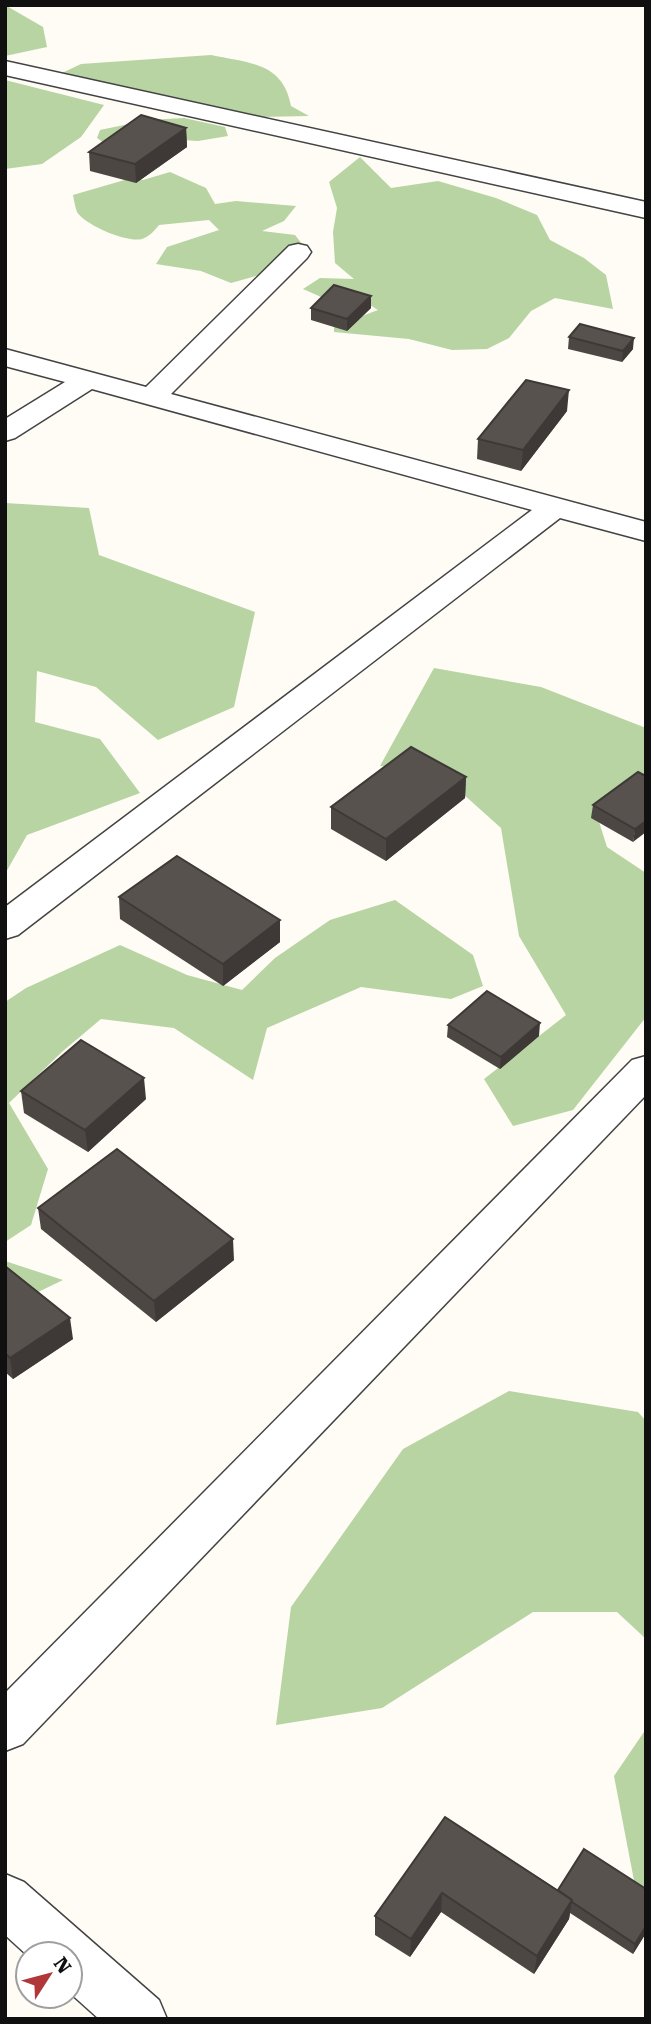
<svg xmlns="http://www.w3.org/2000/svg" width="651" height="2024" font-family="'Roboto Serif',serif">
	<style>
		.forest { fill: #b7d4a2 }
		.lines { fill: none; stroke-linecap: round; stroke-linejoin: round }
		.street-casing { stroke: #434343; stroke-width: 3 }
		.street { fill: #fff; fill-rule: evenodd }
		.wall { fill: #4c4743 }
		.shaded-wall { fill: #3e3937 }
		.building { fill: #58524e; stroke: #3e3937; stroke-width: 2 }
	</style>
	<rect width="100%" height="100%" fill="#fefcf5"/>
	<g class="forest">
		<path d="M5,5L43,27L47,47L5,56Z"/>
		<path d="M211,55C248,63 283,62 291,106L309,116L260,117L62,73L81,64Z"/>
		<path d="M5,80L104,105L81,137L42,164L5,169Z"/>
		<path d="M184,118L225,127L228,136L198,141L166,139L110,147L97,138L100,130L148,120Z"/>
		<path d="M360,157L391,188L438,181L496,198L537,215L550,240L584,258L606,275L613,309L555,298L531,311L509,338L487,349L452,350L409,339L334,332V319L357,318L378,310L362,300H328L303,289L320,278L354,279L335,263L333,232L337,208L329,182Z"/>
		<path d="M170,172L206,188L215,204L236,201L296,206L284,221L262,231L295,235L306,249L299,264L231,283L201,271L156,264L167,247L219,230L209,220L159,225C154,231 150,236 142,239C127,243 85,225 77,212C75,207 74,200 73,195L128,179L143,180Z"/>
		<path d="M5,503L89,508L99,555L255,612L234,707L158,740L96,687L37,671L35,722L100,739L140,793L27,835L5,874Z"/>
		<path d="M434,668L541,687L646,728V778L594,806L607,847L646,873V1017L573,1110L513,1126L484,1079L566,1015L519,936L501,828L433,767L380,766Z"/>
		<path d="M395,900L473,955L483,986L451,999L361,987L267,1028L253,1080L174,1028L101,1019L63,1051L9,1103L48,1169L31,1225L5,1242V1002L26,988L120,945L187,975L242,990L275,958L330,920Z"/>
		<path d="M5,1261L63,1280L5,1308Z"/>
		<path d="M509,1391L638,1412L646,1421V1639L617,1612H533L382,1708L276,1725L291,1607L403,1449Z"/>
		<path d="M646,1729V1920L641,1917L614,1776Z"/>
	</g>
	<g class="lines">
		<defs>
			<g id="street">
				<path d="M5,61L646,202V218L5,75Z"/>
				<path d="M298,244L307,246L311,252L307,258L171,394L646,522V541L560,518L18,935L5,939V907L532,510L92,389L15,438L5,441V419L65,382L5,366V349L146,387L289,246Z"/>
				<path d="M646,1056V1095L23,1744L5,1751V1693L632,1060Z"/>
				<path d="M5,1874L24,1882L159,2000L167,2019H99L70,1993V1954L28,1956L5,1935Z"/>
			</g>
		</defs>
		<use href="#street" class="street-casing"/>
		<use href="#street" class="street"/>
	</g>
	<g class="wall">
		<path d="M186,128L187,147L136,183L90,171L89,152Z"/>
		<path d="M311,308H371L347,331L311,320Z"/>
		<path d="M569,337L633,349L622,362L568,349Z"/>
		<path d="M567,411L521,471L477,459L478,439Z"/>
		<path d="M646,776L633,842L591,818L593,805Z"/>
		<path d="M466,777L465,798L386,861L331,829V807Z"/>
		<path d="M119,897L280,920V942L223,986L120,919Z"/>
		<path d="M448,1025L539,1036L500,1069L447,1037Z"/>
		<path d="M21,1091L146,1099L88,1152L24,1113Z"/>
		<path d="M38,1208L234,1260L156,1322L41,1229Z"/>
		<path d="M5,1266L73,1339L13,1379L5,1372Z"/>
		<path d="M445,1817L558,1890L646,1933L633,1954L570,1913L569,1919L534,1974L441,1912L410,1957L375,1935V1916Z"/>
	</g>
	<g class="shaded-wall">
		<path d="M186,128L187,147L136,183L135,164Z"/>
		<path d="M371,296V308L347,331V319Z"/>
		<path d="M634,338L633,349L622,362L623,351Z"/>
		<path d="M569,390L567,411L521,471L523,450Z"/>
		<path d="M466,777L465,798L386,861V839Z"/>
		<path d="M646,821V832L633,842L635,829Z"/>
		<path d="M280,920V942L223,986V964Z"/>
		<path d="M540,1023L539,1036L500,1069L501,1057Z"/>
		<path d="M144,1078L146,1099L88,1152L85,1130Z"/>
		<path d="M233,1239L234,1260L156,1322L154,1301Z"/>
		<path d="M70,1318L73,1339L13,1379L10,1358Z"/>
		<path d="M442,1893L441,1912L410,1957L411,1939Z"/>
		<path d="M572,1900L569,1919L534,1974L537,1956Z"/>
		<path d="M646,1926V1933L633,1954L635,1944Z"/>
	</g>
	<g class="building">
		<path d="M141,115L186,128L135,164L89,152Z"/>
		<path d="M334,285L371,296L347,319L311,308Z"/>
		<path d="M580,324L634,338L623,351L569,337Z"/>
		<path d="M526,380L569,390L523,450L478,439Z"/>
		<path d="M411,747L466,777L386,839L331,807Z"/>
		<path d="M638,772L646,776V821L635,829L593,805Z"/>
		<path d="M177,856L280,920L223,964L119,897Z"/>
		<path d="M487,991L540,1023L501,1057L448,1025Z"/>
		<path d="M81,1040L144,1078L85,1130L21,1091Z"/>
		<path d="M117,1149L233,1239L154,1301L38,1208Z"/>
		<path d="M5,1266L70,1318L10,1358L5,1353Z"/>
		<path d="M445,1817L572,1900L537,1956L442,1893L411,1939L375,1916Z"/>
		<path d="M584,1849L646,1889V1926L635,1944L572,1902V1900L558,1890Z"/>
	</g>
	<rect width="651" height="2024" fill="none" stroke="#101010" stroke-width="14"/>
	<g transform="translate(49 1975) rotate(54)"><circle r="33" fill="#ffffff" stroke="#9f9f9f" stroke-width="2"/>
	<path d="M0-5L12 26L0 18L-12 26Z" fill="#b13839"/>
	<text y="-10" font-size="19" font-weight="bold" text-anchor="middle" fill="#101010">N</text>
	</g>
</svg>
